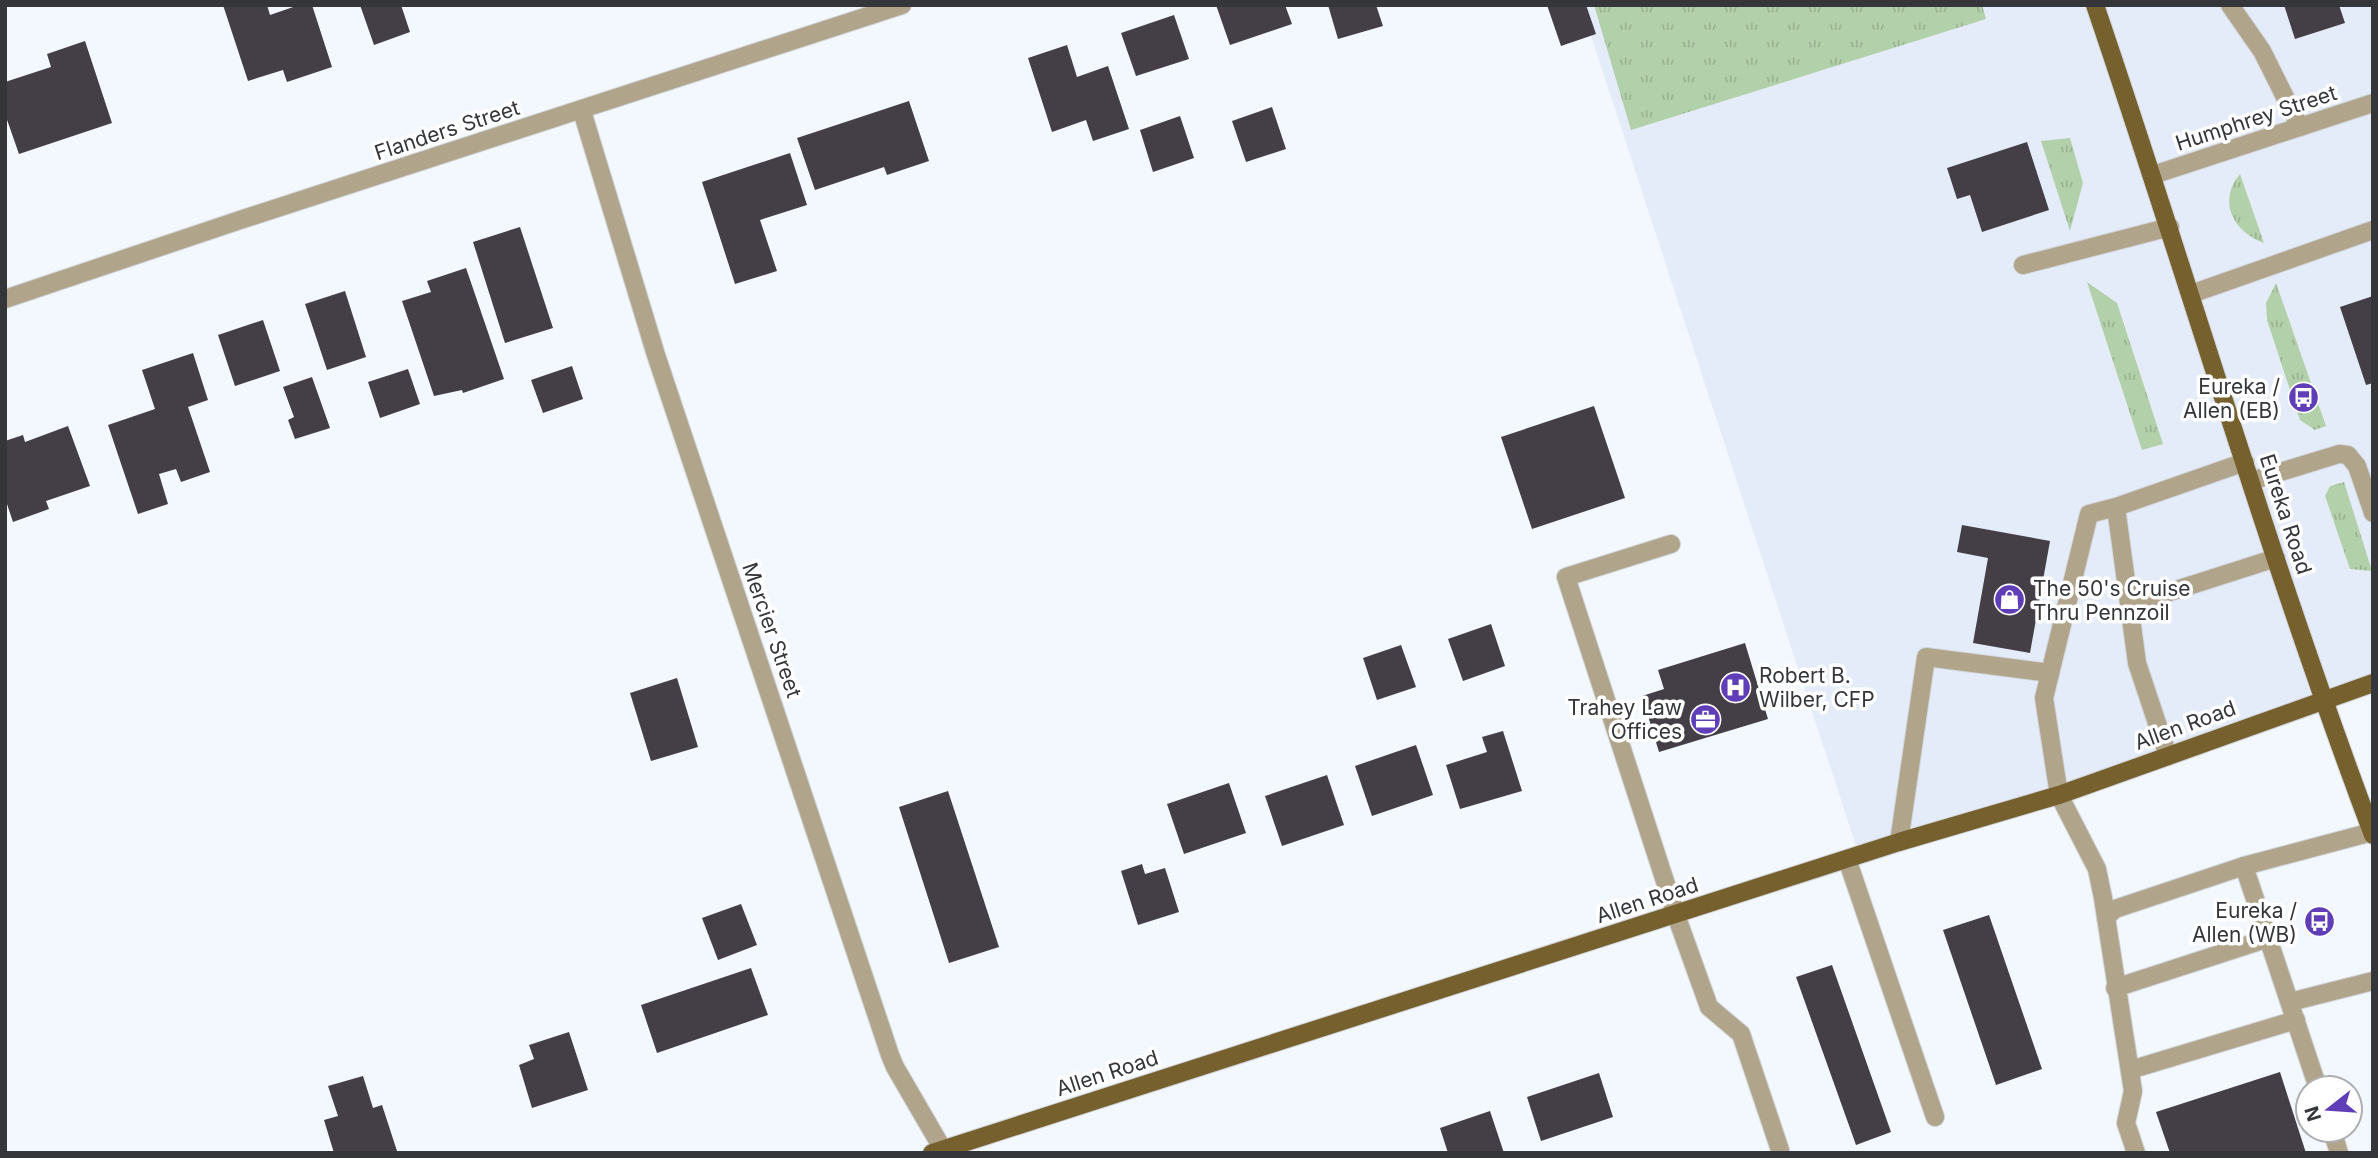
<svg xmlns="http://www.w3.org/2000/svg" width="2378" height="1158" font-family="Inter,sans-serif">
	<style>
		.built { fill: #e5ecf9 }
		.grass { fill: url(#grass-tufts) }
		.building { fill: #443f46 }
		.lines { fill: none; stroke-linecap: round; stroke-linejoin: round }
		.minor-casing { stroke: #d1d4db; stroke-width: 20 }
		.major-casing { stroke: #d1d4db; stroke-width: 20 }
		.minor { stroke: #b0a58b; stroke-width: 18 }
		.major { stroke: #76602e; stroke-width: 18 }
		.labels { text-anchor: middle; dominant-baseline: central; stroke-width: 7; stroke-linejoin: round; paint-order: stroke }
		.street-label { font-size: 21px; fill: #34363a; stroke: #fff }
		.poi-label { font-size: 21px; fill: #34363a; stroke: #fff; text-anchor: end }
	</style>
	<defs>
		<pattern id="grass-tufts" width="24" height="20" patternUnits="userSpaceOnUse" patternTransform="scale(1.75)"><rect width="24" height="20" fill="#b2d0a9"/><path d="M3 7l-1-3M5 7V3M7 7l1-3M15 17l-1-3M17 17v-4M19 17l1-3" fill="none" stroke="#9ab392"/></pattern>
	</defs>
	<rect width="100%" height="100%" fill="#f3f7fe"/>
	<path class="built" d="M1581,5H2373V683L1859,855Z"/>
	<g class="grass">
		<path d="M1594,5H1982L1986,19L1631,130Z"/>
		<path d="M2070,138L2083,183L2070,231L2041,141Z"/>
		<path d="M2240,174L2264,243C2233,232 2217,201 2240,174Z"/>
		<path d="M2087,282L2117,303L2163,444L2142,450Z"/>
		<path d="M2276,283L2326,426L2315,430L2300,420L2267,320L2266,303Z"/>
		<path d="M2344,482L2372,571L2350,569L2325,496L2330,486Z"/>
	</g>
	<g class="building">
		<path d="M223,5H267L270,15L299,5H312L332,67L287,82L283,70L248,81Z"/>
		<path d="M360,5H401L410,32L374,45Z"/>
		<path d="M1216,5H1285L1292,24L1230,45Z"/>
		<path d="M1328,5H1376L1383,26L1338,39Z"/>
		<path d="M1547,5H1586L1596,34L1561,46Z"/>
		<path d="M2284,5H2339L2345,23L2295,39Z"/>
		<path d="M1174,15L1189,59L1136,76L1121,33Z"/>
		<path d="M85,41L112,123L19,154L5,114V82L51,67L47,54Z"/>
		<path d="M1067,45L1077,77L1108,66L1129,129L1093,141L1086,120L1052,132L1028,58Z"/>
		<path d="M909,101L929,161L887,175L884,167L815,190L797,138Z"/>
		<path d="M1272,107L1286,149L1246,162L1232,121Z"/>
		<path d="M1180,116L1194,158L1153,172L1140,130Z"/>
		<path d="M2027,142L2049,210L1982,232L1970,195L1957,199L1947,168Z"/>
		<path d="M790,153L807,205L760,220L777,271L735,284L702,182Z"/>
		<path d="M520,227L553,328L505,343L473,242Z"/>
		<path d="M466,268L504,379L463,393L462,390L434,396L402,301L431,292L427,281Z"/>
		<path d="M345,291L366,357L327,370L305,304Z"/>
		<path d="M2373,296V383L2366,385L2340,307Z"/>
		<path d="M263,320L280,371L235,386L218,335Z"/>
		<path d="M193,353L208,400L188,407L210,472L181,482L176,469L159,474L168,504L138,514L108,425L155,409L142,370Z"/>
		<path d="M572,366L583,399L543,413L531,380Z"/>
		<path d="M408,369L420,404L380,418L368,382Z"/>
		<path d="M312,377L330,428L295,439L288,420L294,417L283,387Z"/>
		<path d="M1594,406L1625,498L1532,529L1501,437Z"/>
		<path d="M68,426L90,486L46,501L49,509L13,522L5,498V441L23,435L25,442Z"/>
		<path d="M1962,525L2050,541L2030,653L1973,643L1988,558L1957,552Z"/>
		<path d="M1491,624L1505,666L1463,681L1448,639Z"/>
		<path d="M1745,643L1768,719L1659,752L1642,696L1664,689L1658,670Z"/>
		<path d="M1401,645L1416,687L1377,700L1363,658Z"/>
		<path d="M677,678L698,747L651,761L630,693Z"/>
		<path d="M1503,731L1522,791L1460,809L1446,765L1487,752L1482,737Z"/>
		<path d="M1416,745L1433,795L1372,816L1355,766Z"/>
		<path d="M1327,775L1344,825L1282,846L1265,796Z"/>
		<path d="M1229,783L1246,833L1184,854L1167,804Z"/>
		<path d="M948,791L999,947L949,963L899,807Z"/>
		<path d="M1142,864L1145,874L1165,868L1179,912L1138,925L1121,871Z"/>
		<path d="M741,904L757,945L718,960L702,918Z"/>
		<path d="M1989,915L2042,1069L1996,1085L1943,930Z"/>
		<path d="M1832,965L1891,1132L1856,1145L1796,977Z"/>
		<path d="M751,968L768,1015L657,1053L641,1005Z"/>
		<path d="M569,1032L588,1090L532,1108L519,1065L534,1059L529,1045Z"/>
		<path d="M2280,1072L2306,1153H2170L2156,1112Z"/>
		<path d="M1599,1073L1613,1117L1541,1141L1527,1097Z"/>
		<path d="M363,1076L373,1108L382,1105L397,1151L334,1153L324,1120L338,1116L328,1086Z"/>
		<path d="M1490,1111L1504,1153H1448L1440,1128Z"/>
	</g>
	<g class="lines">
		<defs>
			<g id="minor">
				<path d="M2230,5L2262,51L2300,127"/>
				<path d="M582,111L656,355L890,1055L895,1067L945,1153"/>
				<path d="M2153,175L2373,103"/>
				<path d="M2023,265L2170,227"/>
				<path d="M2191,294L2373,230"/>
				<path d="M5,299L240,220L902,5"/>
				<path d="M2251,481L2339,454L2348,455L2357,466L2373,513"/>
				<path d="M2116,507L2245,462"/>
				<path d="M1671,544L1566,577L1676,915L1709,1007L1741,1034L1780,1150"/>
				<path d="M2129,605L2276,558"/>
				<path d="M1899,842L1926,657L2050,673"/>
				<path d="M1847,859L1935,1117"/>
				<path d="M2106,917L2115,909L2244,866"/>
				<path d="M2115,988L2269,938"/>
				<path d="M2290,1002L2373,981"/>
				<path d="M2130,1070L2296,1020"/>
				<path d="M2318,1088L2244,866L2372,832"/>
				<path d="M2332,1130L2339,1153"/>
				<path d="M2136,1153L2126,1123L2133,1091L2103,898L2097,869L2059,795L2044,698L2089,514L2116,507L2137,663L2168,756"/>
			</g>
			<g id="major">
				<path d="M2095,5C2189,281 2270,562 2373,835"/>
				<path d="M932,1153L1899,842L2059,795L2373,683"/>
			</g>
		</defs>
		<use href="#minor" class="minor-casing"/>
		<use href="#major" class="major-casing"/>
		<use href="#minor" class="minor"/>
		<use href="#major" class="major"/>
	</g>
	<defs>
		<symbol id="bus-disc" viewBox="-11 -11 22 22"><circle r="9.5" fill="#603eb7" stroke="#fff"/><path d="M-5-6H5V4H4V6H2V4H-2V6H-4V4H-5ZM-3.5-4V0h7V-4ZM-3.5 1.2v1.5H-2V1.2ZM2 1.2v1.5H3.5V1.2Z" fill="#fff"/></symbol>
		<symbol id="shop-disc" viewBox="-11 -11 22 22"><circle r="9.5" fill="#603eb7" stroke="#fff"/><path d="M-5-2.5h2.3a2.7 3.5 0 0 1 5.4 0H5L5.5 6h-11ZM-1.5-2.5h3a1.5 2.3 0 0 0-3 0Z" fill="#fff"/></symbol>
		<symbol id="hospital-disc" viewBox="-11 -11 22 22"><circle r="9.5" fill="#603eb7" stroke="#fff"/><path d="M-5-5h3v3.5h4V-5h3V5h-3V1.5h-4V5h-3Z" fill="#fff"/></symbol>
		<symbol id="office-disc" viewBox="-11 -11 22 22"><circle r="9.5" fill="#603eb7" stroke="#fff"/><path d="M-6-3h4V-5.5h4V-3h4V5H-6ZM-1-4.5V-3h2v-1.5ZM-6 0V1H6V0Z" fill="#fff"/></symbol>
	</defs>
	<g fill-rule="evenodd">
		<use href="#bus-disc" x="2286" y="380" width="35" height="35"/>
		<use href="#shop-disc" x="1992" y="582" width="35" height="35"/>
		<use href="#hospital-disc" x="1718" y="670" width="35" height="35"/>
		<use href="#office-disc" x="1688" y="702" width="35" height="35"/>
		<use href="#bus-disc" x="2302" y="904" width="35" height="35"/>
	</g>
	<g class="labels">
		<g class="street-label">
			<text transform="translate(2256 118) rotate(-18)">Humphrey Street</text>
			<text transform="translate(447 130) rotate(-18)">Flanders Street</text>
			<text transform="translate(2286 514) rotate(72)">Eureka Road</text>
			<text transform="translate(772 630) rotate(71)">Mercier Street</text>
			<text transform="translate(2185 725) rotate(-20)">Allen Road</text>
			<text transform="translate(1647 900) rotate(-18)">Allen Road</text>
			<text transform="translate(1107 1073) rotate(-18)">Allen Road</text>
		</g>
		<g class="poi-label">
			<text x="2280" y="386">Eureka /<tspan x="2280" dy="24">Allen (EB)</tspan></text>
			<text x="2033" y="588" text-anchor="start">The 50's Cruise<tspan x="2033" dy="24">Thru Pennzoil</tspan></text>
			<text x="1759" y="675" text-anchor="start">Robert B.<tspan x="1759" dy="24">Wilber, CFP</tspan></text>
			<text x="1682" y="707">Trahey Law<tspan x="1682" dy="24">Offices</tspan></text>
			<text x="2297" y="910">Eureka /<tspan x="2297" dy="24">Allen (WB)</tspan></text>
		</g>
	</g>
	<rect width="2378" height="1158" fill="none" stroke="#34363a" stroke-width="14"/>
	<g transform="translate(2329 1109) rotate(253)"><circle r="33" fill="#ffffff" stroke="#aeafb0" stroke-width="2"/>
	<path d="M0-5L12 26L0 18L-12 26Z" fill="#603eb7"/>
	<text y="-10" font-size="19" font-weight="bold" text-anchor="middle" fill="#34363a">N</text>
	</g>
</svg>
